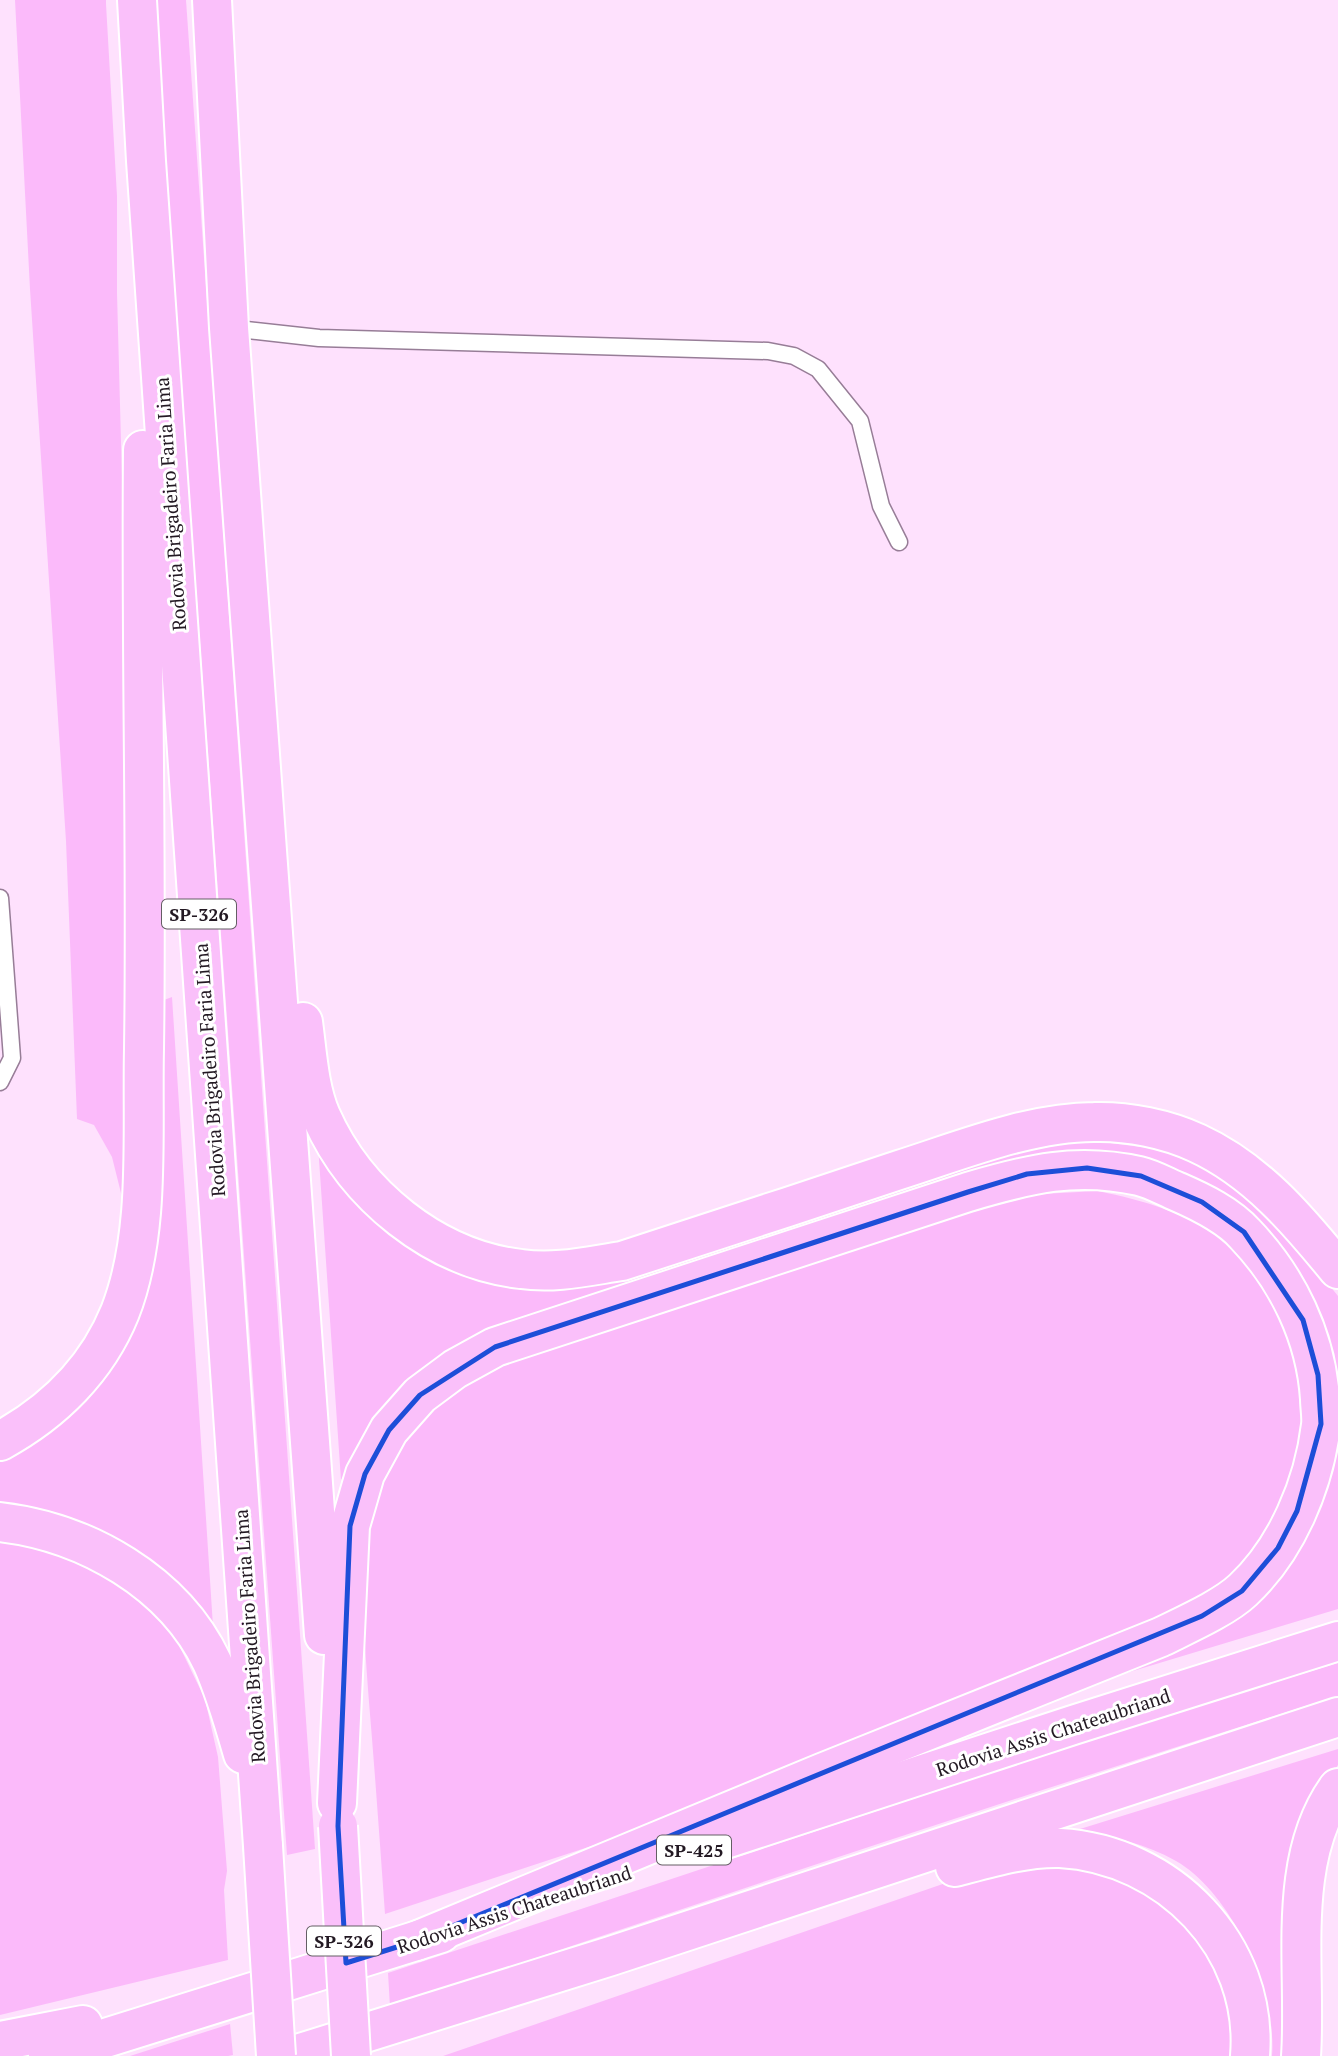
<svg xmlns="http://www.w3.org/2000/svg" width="1338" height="2056" font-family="'PT Serif',serif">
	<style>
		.green { fill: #fbbafa }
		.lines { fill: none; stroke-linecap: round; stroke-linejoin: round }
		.lane-casing { stroke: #977d97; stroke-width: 19 }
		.highway-casing { stroke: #fff; stroke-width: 42 }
		.lane { stroke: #fff; stroke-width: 16 }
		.highway { stroke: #fac0fa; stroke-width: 38 }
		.highway-bridge-casing { stroke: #fff; stroke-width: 42; stroke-linecap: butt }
		.highway-bridge { stroke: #fac0fa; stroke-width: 38 }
		.marked { fill: none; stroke: #1d4ed8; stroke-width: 5; stroke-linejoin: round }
		.labels { text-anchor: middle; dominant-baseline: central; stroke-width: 6; stroke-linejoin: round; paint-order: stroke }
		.shield { fill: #fff; stroke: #655e65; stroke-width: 2 }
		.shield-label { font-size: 18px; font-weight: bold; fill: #231923 }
		.street-label { font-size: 19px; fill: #231923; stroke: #fff }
	</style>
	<rect width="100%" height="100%" fill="#fee1fd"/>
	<g class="green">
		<path d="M15,0H106V4L117,196V293L131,814L126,1213L112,1157L94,1125L77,1119L66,841L30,289Z"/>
		<path d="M154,0H186L315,1849L287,1855Z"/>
		<path d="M172,997L213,1626C193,1604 174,1578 150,1560C107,1527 53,1512 0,1507V1458L126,1345L145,1298L156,1251L160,1200L164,1000Z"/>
		<path d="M1086,1140L1157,1149L1193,1163L1228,1182L1288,1234L1338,1296V1609L1080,1687L1303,1534L1315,1318L1155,1164L643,1282L362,1441L341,1480L318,1145L498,1283L1047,1143Z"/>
		<path d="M1098,1191C1145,1201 1186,1212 1225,1242C1289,1291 1317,1386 1297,1463C1288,1497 1268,1535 1245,1562C1224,1586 1195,1602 1168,1618L646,1828L385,1914C380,1844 375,1773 369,1702C359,1565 348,1456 480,1374C494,1365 513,1359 529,1353L988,1205L1041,1194Z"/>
		<path d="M0,1539L47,1547L91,1566L143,1597L174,1635L205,1699L218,1757L227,1871L224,1890L228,1960L0,2015Z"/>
		<path d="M1338,1663V1696C1020,1795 705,1901 390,2007L388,1973L1142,1723Z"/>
		<path d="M1338,1749V1765L1313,1800L1285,2056H1272C1277,1993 1232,1893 1176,1861C1146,1844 1114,1837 1080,1829Z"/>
		<path d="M1064,1865L1108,1874L1170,1907L1221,1974L1231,2007L1235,2056H443L966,1876Z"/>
		<path d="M230,2024L233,2055L228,2056H130Z"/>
	</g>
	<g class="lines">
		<defs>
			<g id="lane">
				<path d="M229,328L319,338L768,351L794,356L818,369L860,421L881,506L899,542"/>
				<path d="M0,898L12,1058L0,1082"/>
			</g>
			<g id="highway">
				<path d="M137,0L146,161L263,1846"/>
				<path d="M212,0L229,328L324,1635"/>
				<path d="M303,1022C307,1051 309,1089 321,1116C356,1195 434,1259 521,1269C555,1274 588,1266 622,1261C714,1231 807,1201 899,1170C959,1151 1030,1122 1094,1122C1128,1121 1167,1129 1197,1143C1256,1170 1298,1220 1338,1269"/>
				<path d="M0,1441C53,1412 97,1369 120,1312C151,1233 142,1133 144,1049C147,850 141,650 143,450"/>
				<path d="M0,1522C86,1532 174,1582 212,1662C224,1688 235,1726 243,1754"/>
				<path d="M337,1803L350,1526L365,1474L389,1430L420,1395L455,1369L495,1347L968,1192C1029,1174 1076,1162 1139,1176C1152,1179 1166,1187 1178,1192C1201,1202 1228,1215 1245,1234C1288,1279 1316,1337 1320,1399C1320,1407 1322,1417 1321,1425C1314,1484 1287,1549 1243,1590C1224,1608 1185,1625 1161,1637L822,1773L416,1941"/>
				<path d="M707,1845L1073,1725L1338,1641"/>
				<path d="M955,1867C989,1858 1025,1847 1060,1848C1168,1854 1259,1946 1250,2056"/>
				<path d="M0,2041L83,2025"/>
				<path d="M48,2056L441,1933"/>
				<path d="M291,2056L611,1956L1338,1717"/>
				<path d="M1301,2056C1307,1971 1285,1861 1338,1788"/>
			</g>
		</defs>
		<use href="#lane" class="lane-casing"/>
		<use href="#highway" class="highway-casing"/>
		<use href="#lane" class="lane"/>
		<use href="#highway" class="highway"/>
		<defs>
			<g id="highway-bridge">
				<path d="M338,1826L351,2056"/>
				<path d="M263,1846L276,2056"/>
			</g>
		</defs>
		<use href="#highway-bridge" class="highway-bridge-casing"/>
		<use href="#highway-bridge" class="highway-bridge"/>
	</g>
	<path class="marked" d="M1087,1168L1141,1176L1202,1202L1244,1232L1303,1320L1318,1375L1321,1424L1297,1511L1278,1548L1242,1591L1202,1616L416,1941L346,1963L338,1826L350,1526L365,1474L389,1430L420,1395L495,1347L968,1192L1027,1174Z"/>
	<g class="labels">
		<g class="shield">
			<rect x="162" y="899.5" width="74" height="29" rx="5"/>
			<rect x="657" y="1835.5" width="74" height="29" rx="5"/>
			<rect x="307" y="1926.5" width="74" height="29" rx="5"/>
		</g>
		<g class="shield-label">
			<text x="199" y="914">SP-326</text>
			<text x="694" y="1850">SP-425</text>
			<text x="344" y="1941">SP-326</text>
		</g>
		<g class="street-label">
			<text transform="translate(170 504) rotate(-94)">Rodovia Brigadeiro Faria Lima</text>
			<text transform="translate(209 1070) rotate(-94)">Rodovia Brigadeiro Faria Lima</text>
			<text transform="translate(249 1636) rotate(-94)">Rodovia Brigadeiro Faria Lima</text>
			<text transform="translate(1053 1732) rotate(-18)">Rodovia Assis Chateaubriand</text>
			<text transform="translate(514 1909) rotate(-18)">Rodovia Assis Chateaubriand</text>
		</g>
	</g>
</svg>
